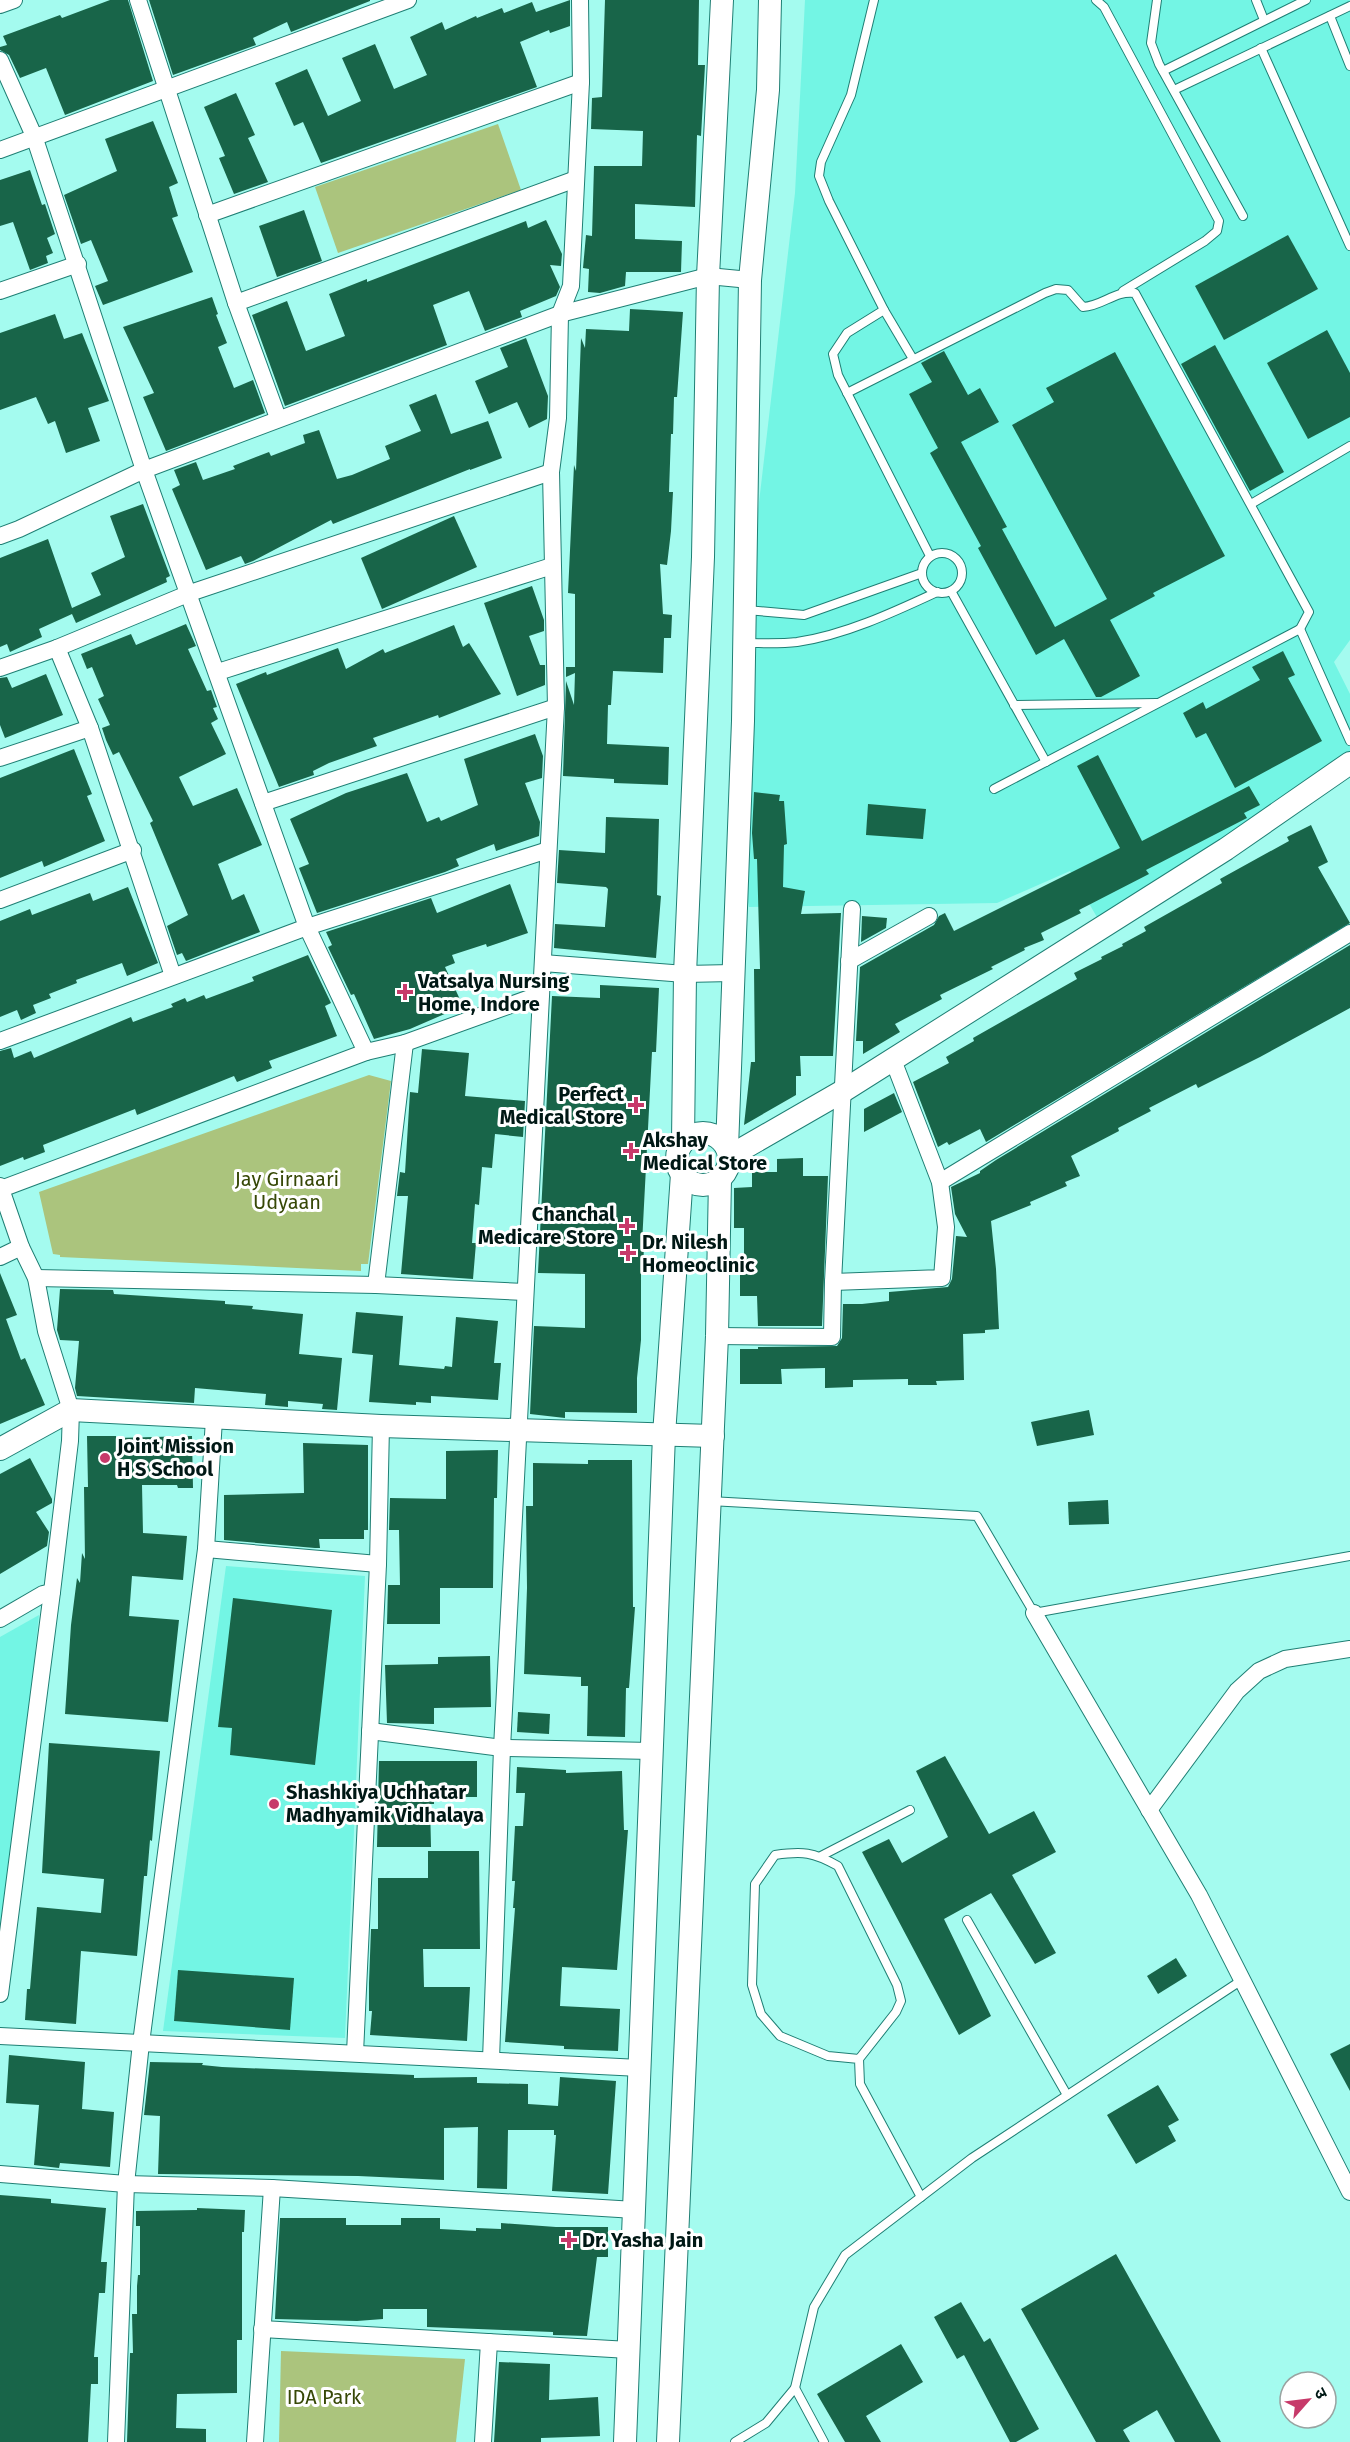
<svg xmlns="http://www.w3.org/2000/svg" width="1350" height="2442" font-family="'Fira Sans','Noto Sans Devanagari',sans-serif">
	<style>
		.built { fill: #73f5e4 }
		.green { fill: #abc47d }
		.building { fill: #186549 }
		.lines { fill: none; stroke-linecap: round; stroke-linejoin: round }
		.lane-casing { stroke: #1f7f74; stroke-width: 10 }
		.street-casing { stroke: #1f7f74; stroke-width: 18 }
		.secondary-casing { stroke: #1f7f74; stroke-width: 24 }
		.lane { stroke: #fff; stroke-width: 8 }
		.street { stroke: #fff; stroke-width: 16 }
		.secondary { stroke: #fff; stroke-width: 22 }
		.poi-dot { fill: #c73a6a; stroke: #fff; stroke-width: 2 }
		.labels { text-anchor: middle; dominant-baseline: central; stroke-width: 6; stroke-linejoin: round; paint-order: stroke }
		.poi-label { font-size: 20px; font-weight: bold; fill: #001815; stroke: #fff; text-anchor: start }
		.park-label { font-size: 20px; fill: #374807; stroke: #fff }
	</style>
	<rect width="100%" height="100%" fill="#a4fbef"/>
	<g class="built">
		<path d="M805,0H1350V640L1334,662L1350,694V763L1101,924L1070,871L997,903L749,907L742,873L753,554L795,193Z"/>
		<path d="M226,1566L365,1576L345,2038L163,2031Z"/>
		<path d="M39,1615L0,1982V1637Z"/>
	</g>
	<g class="green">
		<path d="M498,124L521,190L338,253L315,187Z"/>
		<path d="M369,1075L391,1081L368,1264H361V1271L60,1257V1255L53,1254L39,1192Z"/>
		<path d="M281,2351L465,2359L456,2442H279Z"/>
	</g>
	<g class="building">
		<path d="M110,0H128L153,81L65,115L46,68L20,78L9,55L0,50V47L7,45L3,36L60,15L62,18Z"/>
		<path d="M149,0H370V1L291,32L287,22L253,38L256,45L173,75Z"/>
		<path d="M570,0V26L550,33L549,30L520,42L537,87L321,163L303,122L294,126L275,83L307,69L328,116L361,101L342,58L375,44L394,89L427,75L410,37L442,22L445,30L476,16L477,18L502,8L504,13L532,2L536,12Z"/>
		<path d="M605,0H699L698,65H705L701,136L697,135L695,207L635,204V239L682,241L681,272H626L625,286L600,293L588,292L589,269L583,268L586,235L592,236L594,166H642L643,131L591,129L592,98L602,97Z"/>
		<path d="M236,93L255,135L248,138L268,182L234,194L219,158L225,156L204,107Z"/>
		<path d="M153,121L178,183L169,187L178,216L172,218L193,272L103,305L95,286L108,281L91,240L81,244L64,195L117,171L105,139Z"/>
		<path d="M30,170L42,205L45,204L55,234L47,238L53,253L46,256L48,263L30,270L13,222L0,226V180Z"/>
		<path d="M304,210L322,261L277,277L259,226Z"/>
		<path d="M546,220L562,254L561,266L550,265L560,287L556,296L520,311L522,317L485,331L469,291L433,305L447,345L285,406L252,315L287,301L306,351L345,336L329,294L367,279V282L526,221L528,228Z"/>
		<path d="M1288,235L1318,289L1224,340L1195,286Z"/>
		<path d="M212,297L218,314L216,315L227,343L218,347L234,388L253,380L265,413L166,451L143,397L154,393L123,327Z"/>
		<path d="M630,309L683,312L677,397H674L673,434H671L669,492H673L671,531L667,565L660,564L663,614L672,615L671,638H664L663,673L613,671L611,705H608L607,744L669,747L668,785L614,783V779L563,776L566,681L574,705L575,673L566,677V667H575V594L568,593L574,465L576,471L581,338L585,348L586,329L629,331Z"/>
		<path d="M55,314L64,339L82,333L109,401L88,408L100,441L66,453L55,421L48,424L36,397L0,410V333Z"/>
		<path d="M1327,330L1350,373V417L1308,439L1267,363Z"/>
		<path d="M526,338L548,396L547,419L529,428L517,402L489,414L475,381L508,367L500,348Z"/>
		<path d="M1215,345L1284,472L1250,491L1181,364Z"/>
		<path d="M944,351L968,395L980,388L999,422L961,442L1007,527L1002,529L1055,627L1107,599L1012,425L1054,402L1046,388L1115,352L1225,556L1153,593L1155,596L1110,620L1140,676L1101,697H1096L1064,639L1036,655L978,548L981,546L930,453L938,448L909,394L932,382L921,363Z"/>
		<path d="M436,394L451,434L488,421L502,458L470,470V469L333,524L331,520L253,561L245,564L241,556L206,570L172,489L180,485L174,470L196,462L203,480L235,469L233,466L269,452L271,456L305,443L303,435L319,430L337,479L352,475L390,459L385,446L421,431L409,405Z"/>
		<path d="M143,504L170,576L166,578L167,582L76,623L72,614L39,629L42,637L10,652L7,644L0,647V558L48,539L72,608L101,595L91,573L125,557L110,516Z"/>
		<path d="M454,516L477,567L382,609L361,558Z"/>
		<path d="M532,586L544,620V631L529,636L540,665H545V685L517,696L484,603Z"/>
		<path d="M186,624L196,646L188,649L207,691L211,690L217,707L213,708L218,719L211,723L226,754L179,777L193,806L237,788L262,845L218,864L232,900L244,894L260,932L186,961L182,953L177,955L167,926L188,915L150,823L153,821L119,752L113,755L106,740L102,728L110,725L98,699L104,696L92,667L87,669L81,654L131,634L136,645Z"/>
		<path d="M454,625L463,647L469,643L501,694L439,718L438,715L373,738L377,746L329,763L313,771L314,775L279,787L236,684L266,672L267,675L338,648L346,669L383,649L385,653Z"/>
		<path d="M1283,651L1295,675L1288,678L1322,741L1235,788L1206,733L1196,738L1183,713L1203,702L1206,709L1260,680L1252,667Z"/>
		<path d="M46,674L63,715L5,738L0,725V678L7,677L12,688Z"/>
		<path d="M535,734L543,756L542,778L525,783L540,822L539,836L496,851L494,844L456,859L459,866L445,872L317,913L299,868L309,864L290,819L346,793L407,773L427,822L439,817L441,821L478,805L464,759Z"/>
		<path d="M74,749L92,794L87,796L105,841L44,867L42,861L0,878V778Z"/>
		<path d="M1098,755L1142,841L1249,786L1260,805L1244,813L1247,818L1245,819L1146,870L1149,874L1079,910L1081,913L1041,933L1044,940L1024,948L1025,950L991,967L993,969L940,995L942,999L895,1024L900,1032L863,1054V1041H856L860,967L934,925L939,916L945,913L954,931L1120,848L1077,766Z"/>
		<path d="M754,792L780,795L779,801H784L787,844L784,845L783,887L805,891L801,914L841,913L833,1056H800L801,1076H796V1095L744,1125L751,1062H755L754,969H760L757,859H754L752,833Z"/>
		<path d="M868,804L926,809L923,839L866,835Z"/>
		<path d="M606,817L659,819L657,895L661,896L656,958L554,948L555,924L605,927V926L608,889L606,887L557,883L559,850L605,853Z"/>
		<path d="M1311,825L1328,862L1318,867L1350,923L986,1142L980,1129L949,1145L947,1142L938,1147L913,1082L949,1063L946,1057L974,1041L973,1038L1077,979L1074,973L1102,959L1101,957L1123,946L1122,944L1146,931L1144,927L1222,883L1220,879L1289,841L1287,837Z"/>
		<path d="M510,884L528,933L487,947L486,944L452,955L455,963L445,967L463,1006L410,1029L374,1039L354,994L351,995L328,947L332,945L326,932L431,898L437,913Z"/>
		<path d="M128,887L158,963L127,976L122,963L76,980L77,983L49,994L51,998L33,1005L36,1013L21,1020L17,1010L0,1017V921L30,909L32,915L90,893L93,901Z"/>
		<path d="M862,916L887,918L886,928L861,942Z"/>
		<path d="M1350,945V1008L1260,1057L1198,1088L1196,1084L1149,1108L1151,1111L1118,1128L1119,1131L1071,1156L1080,1176L1065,1182L1067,1186L1030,1202L1031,1205L991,1221L996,1269L999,1329L985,1330V1333L963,1334L964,1380L936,1381L937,1385H908V1379L853,1380V1387L825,1388V1368L781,1369L782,1384H740V1349H758V1347L837,1346L842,1338L843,1304H862L889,1301V1292L948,1287L952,1279L956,1236L967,1237L955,1214L951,1187L980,1173V1171L996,1160Z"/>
		<path d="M308,955L331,1003L325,1006L337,1036L269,1061L272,1068L237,1082L234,1076L137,1115L135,1109L43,1145L45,1152L24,1160L23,1157L0,1166V1051L11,1048L14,1058L31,1051L34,1058L131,1017L133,1022L173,1007L171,1004L185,998L187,1002L204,995L206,999L254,981L252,977Z"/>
		<path d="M600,985L659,988L656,1052H652L644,1205L642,1244H644L643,1273H641V1340L637,1378V1413L565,1412V1418L530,1414L534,1326L585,1328V1274L538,1273L552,996L600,998Z"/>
		<path d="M422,1049L469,1053L465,1096L525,1101L523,1137L495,1134L492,1168L482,1167L479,1205L475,1204L472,1243H476L473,1279L401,1274L408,1196H397L400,1172L405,1173L410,1092L418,1093Z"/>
		<path d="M894,1093L902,1112L864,1132V1109Z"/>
		<path d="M803,1158V1176H828L822,1326H758L757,1296H740V1270H744V1228H734V1188L752,1187V1172H777V1159Z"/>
		<path d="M0,1273L17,1315L6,1319L21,1360L25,1358L45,1405L0,1424Z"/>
		<path d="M60,1289L113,1290L114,1294L225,1301V1304L253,1306L252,1309L303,1314L299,1354L342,1358L337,1410L322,1409L323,1404L288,1401V1407L265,1405L266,1394L195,1388L194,1403L77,1396L75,1388L79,1341L60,1340L57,1330Z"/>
		<path d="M356,1312L403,1316L399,1365L444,1369L445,1366L452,1367L456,1317L498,1321L494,1363H501L498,1400L431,1396V1403L416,1402V1405L369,1402L373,1355L352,1353Z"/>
		<path d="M1089,1410L1094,1435L1037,1446L1031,1422Z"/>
		<path d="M87,1436H116V1438L192,1436L193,1488H178L177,1485H142L143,1533L187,1536L183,1580L132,1576L129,1616L179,1620L168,1722L65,1714L71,1625L77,1578L80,1583L82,1553L85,1559L84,1487H88Z"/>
		<path d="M303,1443L368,1445V1530H364V1539H319L320,1548H315L224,1540V1495L304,1493Z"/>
		<path d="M498,1450L497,1498H494L493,1588H440V1624H387L388,1585H400L399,1530H389L390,1498L446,1499V1451Z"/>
		<path d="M30,1458L52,1499V1503L36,1512L49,1532L47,1546L0,1574V1474Z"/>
		<path d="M588,1460H632L633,1607H635L629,1688H626L625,1737L587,1736L588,1686H581V1677L524,1674L527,1588L526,1506H533V1463L588,1464Z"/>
		<path d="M1108,1500L1109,1524L1069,1525L1068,1502Z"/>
		<path d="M233,1598L332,1610L315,1765L230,1755L232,1728L218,1727Z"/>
		<path d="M490,1656L491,1707L434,1708V1724L387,1723L385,1665L438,1664V1657Z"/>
		<path d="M518,1712L550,1714L549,1734L517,1732Z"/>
		<path d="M49,1743L160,1751L152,1841L150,1840L147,1876H144L137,1956L81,1951L76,2024L25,2020L27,1989H30L37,1907L101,1913L104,1879L42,1873Z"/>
		<path d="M945,1756L989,1834L1034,1811L1056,1852L1012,1875L1056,1953L1035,1964L991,1893L944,1919L991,2016L959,2035L862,1852L889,1839L902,1863L948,1837L916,1771Z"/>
		<path d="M379,1761H477V1797H434V1804H430L431,1847H377Z"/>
		<path d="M517,1767L566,1770V1773L622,1771L624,1830H628L617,1970L562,1967L560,2006L620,2009L618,2051L564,2049V2046L505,2042L515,1908H513L515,1881H512L515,1826H523L525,1793H516Z"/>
		<path d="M428,1851H479L480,1949H423L424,1987H470L467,2041L370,2035L372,2011H369V1983L371,1929H378V1878H428Z"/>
		<path d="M1176,1958L1187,1976L1158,1994L1147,1976Z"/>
		<path d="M178,1970L294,1978L290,2030L174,2021Z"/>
		<path d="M1350,2044V2091L1330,2054Z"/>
		<path d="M9,2055L85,2062L82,2109L114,2112L110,2167L60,2163L59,2168L34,2165L39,2105L6,2103Z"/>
		<path d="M150,2062L203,2063L202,2065L222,2067L414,2075V2078L477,2077V2083L528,2084V2104L558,2106L560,2077L616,2081L608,2194L552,2191L556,2135H554V2130H508L507,2189L477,2188L478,2127L444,2128V2180L358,2176L158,2174L160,2116L144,2115Z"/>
		<path d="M1158,2085L1179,2120L1168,2126L1176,2141L1136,2164L1107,2115Z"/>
		<path d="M0,2195L51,2199V2203L106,2208L101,2262H107L105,2293H99L94,2357H98V2384H91L88,2442H0Z"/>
		<path d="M197,2208L245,2210L244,2232H242V2340H237V2393L177,2394L176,2428L206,2429V2442H127L130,2353H133L132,2314H137V2286L138,2275H140V2226H136V2211L197,2210Z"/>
		<path d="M280,2218H346V2225H401V2218H440V2229L476,2231V2228L501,2229V2223L556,2227H608V2257H597L587,2336L553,2335V2332L427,2327V2309H383V2319L357,2321L275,2319Z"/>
		<path d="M1116,2254L1221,2442H1175L1157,2410L1123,2430L1130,2442H1096L1021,2309Z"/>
		<path d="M961,2302L984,2342L990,2338L1039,2429L1016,2442H1010L964,2355L957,2359L934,2317Z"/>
		<path d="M901,2344L923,2382L866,2416L881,2442H845L817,2394Z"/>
		<path d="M499,2362L550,2364L549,2400L598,2397L600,2436L541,2438V2442H494Z"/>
	</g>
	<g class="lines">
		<defs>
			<g id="lane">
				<path d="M874,0L851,95L821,162L819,176L829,201L884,310L847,333L833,354L838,375L930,556"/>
				<path d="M1096,0L1104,7L1219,221L1217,231L1205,241L1123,291"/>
				<path d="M1157,0L1151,43L1159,64L1243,216"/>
				<path d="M1256,0L1264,20"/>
				<path d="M1330,16L1350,66"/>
				<path d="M1261,48L1350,246"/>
				<path d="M1163,71L1306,0"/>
				<path d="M1174,90L1350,6"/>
				<path d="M884,310L913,359"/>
				<path d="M847,393L1045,293L1056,289L1068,290L1083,307C1103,306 1115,290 1135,293L1309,612L1300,629L994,789"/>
				<path d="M1251,504L1350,446"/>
				<circle cx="942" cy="573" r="20"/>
				<path d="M951,591L1046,762"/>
				<path d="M746,610L804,615L922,573"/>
				<path d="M1300,629L1350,741"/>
				<path d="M746,643C763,643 780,644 797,642C845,635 894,612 937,592"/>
				<path d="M1014,705L1157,703"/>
				<path d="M710,1501L977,1516L1034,1613L1350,1556"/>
				<path d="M821,1856L910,1810"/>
				<path d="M967,1920L1067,2095"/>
				<path d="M859,2059L828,2056L780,2036L761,2014L752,1985L755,1884L775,1855C803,1851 813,1852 838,1866L897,1985L901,2001L896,2012L859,2059L860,2084L921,2197"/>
				<path d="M795,2388L824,2442"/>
				<path d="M735,2442L766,2423L795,2388L814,2307L845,2255L972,2158L1242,1980"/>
			</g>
			<g id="street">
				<path d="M138,0L236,303L278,418"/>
				<path d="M0,5L14,0"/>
				<path d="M0,60L34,136L144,470L307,927L366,1052"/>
				<path d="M0,150L408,0"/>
				<path d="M207,215L581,82"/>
				<path d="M0,291L78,264"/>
				<path d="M236,303L576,179"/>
				<path d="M0,536L19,529L144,470L560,314L708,276L750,280"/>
				<path d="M57,648L90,728L173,976"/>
				<path d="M0,668L57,648L190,593L551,472"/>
				<path d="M218,672L552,566"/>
				<path d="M0,758L90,728"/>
				<path d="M263,803L556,707"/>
				<path d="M0,900L133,850"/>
				<path d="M849,961L929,916"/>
				<path d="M543,963L685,974L732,973"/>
				<path d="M0,1041L307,927L548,850"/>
				<path d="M940,1182L1350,933"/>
				<path d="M0,1186L21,1247L36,1278L46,1331L71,1410L70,1441L52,1592L0,1994"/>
				<path d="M1,1189L366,1052L405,1043L541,994"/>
				<path d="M0,1257L21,1247"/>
				<path d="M36,1278L376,1285L525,1292"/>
				<path d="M833,1282L942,1278L946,1227L940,1182L893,1060"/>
				<path d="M376,1285L405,1043"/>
				<path d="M717,1336L832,1337L833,1282L852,909"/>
				<path d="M206,1549L378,1564"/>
				<path d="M1034,1613L1199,1895L1350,2192"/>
				<path d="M0,1619L43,1594L52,1592"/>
				<path d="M370,1731L502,1748L652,1751"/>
				<path d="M1149,1810L1237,1691L1259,1671L1285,1659L1350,1649"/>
				<path d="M0,2036L640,2068"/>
				<path d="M355,2053L378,1564L381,1426"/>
				<path d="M491,2060L502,1748L556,707L551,472L558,418L560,314L571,286L581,82L580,0"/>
				<path d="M0,2174L126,2184L272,2188L635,2210"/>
				<path d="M262,2329L629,2350"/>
				<path d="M116,2442L126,2184L141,2043L206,1549L214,1419"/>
				<path d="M255,2442L272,2188"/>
				<path d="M483,2442L489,2342"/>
			</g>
			<g id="secondary">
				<circle cx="703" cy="1159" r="26"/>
				<path d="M683,1142L685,974L703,557L708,276L722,0"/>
				<path d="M727,1148L743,721L750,280L768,90L770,0"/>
				<path d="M730,1156L843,1091L1226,849L1350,763"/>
				<path d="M0,1449L71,1410L381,1426L713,1436"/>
				<path d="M625,2442L664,1435L682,1174"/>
				<path d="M668,2442L717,1336L720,1179"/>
			</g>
		</defs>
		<use href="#lane" class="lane-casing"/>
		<use href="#street" class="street-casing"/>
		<use href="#secondary" class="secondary-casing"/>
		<use href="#lane" class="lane"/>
		<use href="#street" class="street"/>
		<use href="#secondary" class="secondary"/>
	</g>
	<g class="poi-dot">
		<path d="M402 983h6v6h6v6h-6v6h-6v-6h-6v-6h6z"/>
		<path d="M633 1096h6v6h6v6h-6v6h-6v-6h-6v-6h6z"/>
		<path d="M628 1142h6v6h6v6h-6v6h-6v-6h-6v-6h6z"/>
		<path d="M624 1217h6v6h6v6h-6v6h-6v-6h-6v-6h6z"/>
		<path d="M625 1244h6v6h6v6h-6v6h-6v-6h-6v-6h6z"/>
		<circle cx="105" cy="1458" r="6"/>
		<circle cx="274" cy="1804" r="6"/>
		<path d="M566 2231h6v6h6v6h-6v6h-6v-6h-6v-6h6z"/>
	</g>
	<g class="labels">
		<g class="poi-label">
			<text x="418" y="981">Vatsalya Nursing<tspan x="418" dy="23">Home, Indore</tspan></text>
			<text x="624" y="1094" text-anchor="end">Perfect<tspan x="624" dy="23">Medical Store</tspan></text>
			<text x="643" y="1140">Akshay<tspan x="643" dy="23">Medical Store</tspan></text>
			<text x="615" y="1214" text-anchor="end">Chanchal<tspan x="615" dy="23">Medicare Store</tspan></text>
			<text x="642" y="1242">Dr. Nilesh<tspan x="642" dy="23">Homeoclinic</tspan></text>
			<text x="117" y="1446">Joint Mission<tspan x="117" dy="23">H S School</tspan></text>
			<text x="286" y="1792">Shashkiya Uchhatar<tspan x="286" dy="23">Madhyamik Vidhalaya</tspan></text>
			<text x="582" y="2240">Dr. Yasha Jain</text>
		</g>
		<g class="park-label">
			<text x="287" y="1179">Jay Girnaari<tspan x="287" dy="23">Udyaan</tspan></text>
			<text x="324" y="2397">IDA Park</text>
		</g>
	</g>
	<g transform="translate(1308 2400) rotate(62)"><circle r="28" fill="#ffffff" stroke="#99a3a1" stroke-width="1.5"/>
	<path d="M0-4.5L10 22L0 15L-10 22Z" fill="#c73a6a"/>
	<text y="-9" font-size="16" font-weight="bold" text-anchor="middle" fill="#001815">उ</text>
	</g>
</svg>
